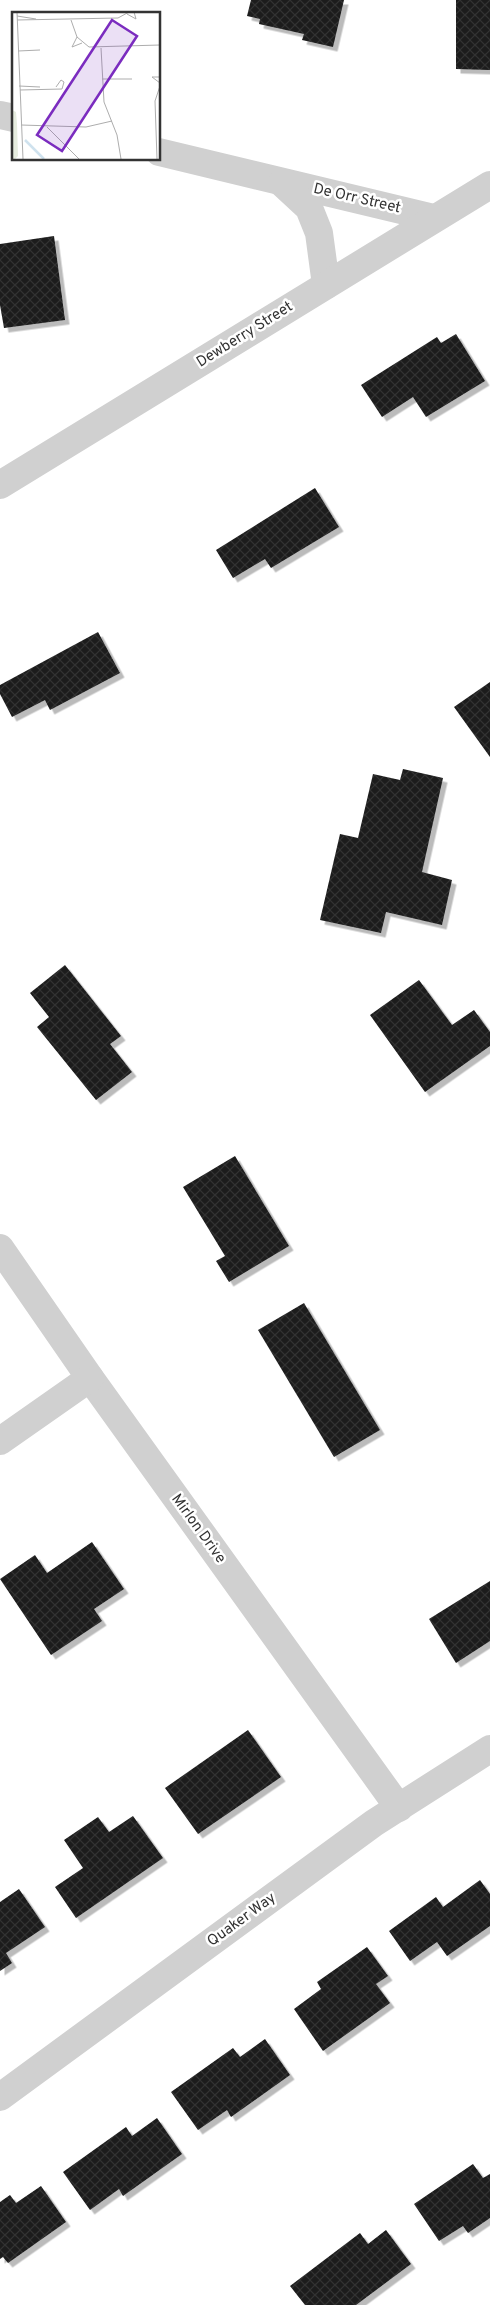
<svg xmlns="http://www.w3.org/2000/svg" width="490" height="2305" font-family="Overpass,sans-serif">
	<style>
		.building { fill: url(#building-cross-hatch); filter: url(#shadow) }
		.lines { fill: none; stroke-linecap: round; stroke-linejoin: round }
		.minor { stroke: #d0d0d0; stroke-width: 28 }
		.labels { text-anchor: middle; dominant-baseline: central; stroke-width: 5; stroke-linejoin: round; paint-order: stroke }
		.street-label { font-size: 15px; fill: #333; stroke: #fff }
		.inset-river { fill: none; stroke: #cfe2ee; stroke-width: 2.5 }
		.inset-road { fill: none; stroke: #adadad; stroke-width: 1 }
		.view { fill: #7b2cbf; fill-opacity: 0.15; stroke: #7b2cbf; stroke-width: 2.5 }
		.inset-edge { fill: none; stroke: #333; stroke-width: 2.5 }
	</style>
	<defs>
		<pattern id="building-cross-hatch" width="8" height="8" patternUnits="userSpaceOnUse" patternTransform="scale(1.25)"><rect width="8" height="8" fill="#1a1a1a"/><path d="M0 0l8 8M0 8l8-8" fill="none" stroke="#333"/></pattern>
		<filter id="shadow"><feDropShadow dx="4.5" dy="4.5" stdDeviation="0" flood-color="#0004"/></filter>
	</defs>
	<rect width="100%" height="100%" fill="#fff"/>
	<g class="building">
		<path d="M251,0H344L333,47L302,40L304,34L259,24L260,19L247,16Z"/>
		<path d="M456,0H490V70L456,69Z"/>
		<path d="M54,236L65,320L4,328L0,305V244Z"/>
		<path d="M456,334L485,381L426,417L413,397L382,417L361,385L437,337L441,343Z"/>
		<path d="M315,488L339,527L271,568L265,559L233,578L216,550Z"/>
		<path d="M98,632L120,673L50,710L45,700L12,717L0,694V685Z"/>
		<path d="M490,682V757L454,707Z"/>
		<path d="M403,769L443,778L422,872L452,880L442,925L386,912L381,933L320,920L340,834L358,838L373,774L400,780Z"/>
		<path d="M65,965L121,1036L110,1044L132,1072L96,1100L37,1027L49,1017L30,993Z"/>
		<path d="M419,980L452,1025L474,1010L490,1032V1046L425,1092L370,1015Z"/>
		<path d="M235,1156L289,1246L229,1282L216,1261L225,1256L183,1187Z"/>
		<path d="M304,1303L380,1430L334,1457L258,1330Z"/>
		<path d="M92,1542L124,1589L94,1609L102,1621L51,1655L0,1579L35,1555L47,1573Z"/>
		<path d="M490,1581V1641L456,1663L429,1619Z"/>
		<path d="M248,1730L281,1777L198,1834L165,1788Z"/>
		<path d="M133,1816L163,1858L76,1918L55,1887L83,1868L64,1840L98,1817L109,1832Z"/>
		<path d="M480,1880L490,1894V1926L447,1956L437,1942L410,1961L389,1931L436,1897L443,1907Z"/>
		<path d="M19,1889L45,1927L6,1953L12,1963L0,1971V1902Z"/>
		<path d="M367,1947L388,1976L376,1984L390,2003L323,2051L294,2009L321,1989L317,1982Z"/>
		<path d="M265,2039L290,2075L231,2117L227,2110L198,2130L171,2092L233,2048L240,2057Z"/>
		<path d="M157,2118L182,2154L123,2196L119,2189L90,2210L63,2172L126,2127L132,2136Z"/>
		<path d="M473,2164L483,2178L490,2174V2218L468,2233L463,2226L439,2241L414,2204Z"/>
		<path d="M41,2186L66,2222L8,2263L3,2257L0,2259V2202L10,2195L16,2203Z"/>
		<path d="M386,2230L411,2264L356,2305H305L290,2286L360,2233L368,2244Z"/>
	</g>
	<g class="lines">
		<g class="minor">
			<path d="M0,115L14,118"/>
			<path d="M159,152L434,218"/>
			<path d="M282,183L309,208L319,233L326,285"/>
			<path d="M0,485L490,185"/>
			<path d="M0,1248L90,1378L399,1808"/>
			<path d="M0,1441L90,1378"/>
			<path d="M0,2097L374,1823L490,1749"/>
		</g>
	</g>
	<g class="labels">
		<g class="street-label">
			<text transform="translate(357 199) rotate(13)">De Orr Street</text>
			<text transform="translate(245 335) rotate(-32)">Dewberry Street</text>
			<text transform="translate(198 1529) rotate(54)">Mirlon Drive</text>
			<text transform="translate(242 1920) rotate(-36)">Quaker Way</text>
		</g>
	</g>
	<g transform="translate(12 12)">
		<rect width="148" height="148" fill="#fff"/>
		<path d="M0,98L4,100L5,112L6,144L3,147H0Z" fill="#e6ecdf"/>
		<path class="inset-river" d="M13,128L32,147"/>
		<path class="inset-road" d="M5,0L11,147M115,2L124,7L122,0M5,4L24,7M5,8L106,6L117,0M59,8L65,25L77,35L148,33M65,25L60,35L70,31M89,36L92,90L105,123L109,147M6,39L28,38M148,65H140L148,71M90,67H120M7,74L28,75M8,78L50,77L52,70L49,68L44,75M9,113L74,115L100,109M35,115L67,147M145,147L143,89L148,74"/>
		<path class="view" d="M100,8L125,24L50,139L25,123Z"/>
		<rect width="148" height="148" class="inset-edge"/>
	</g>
</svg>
